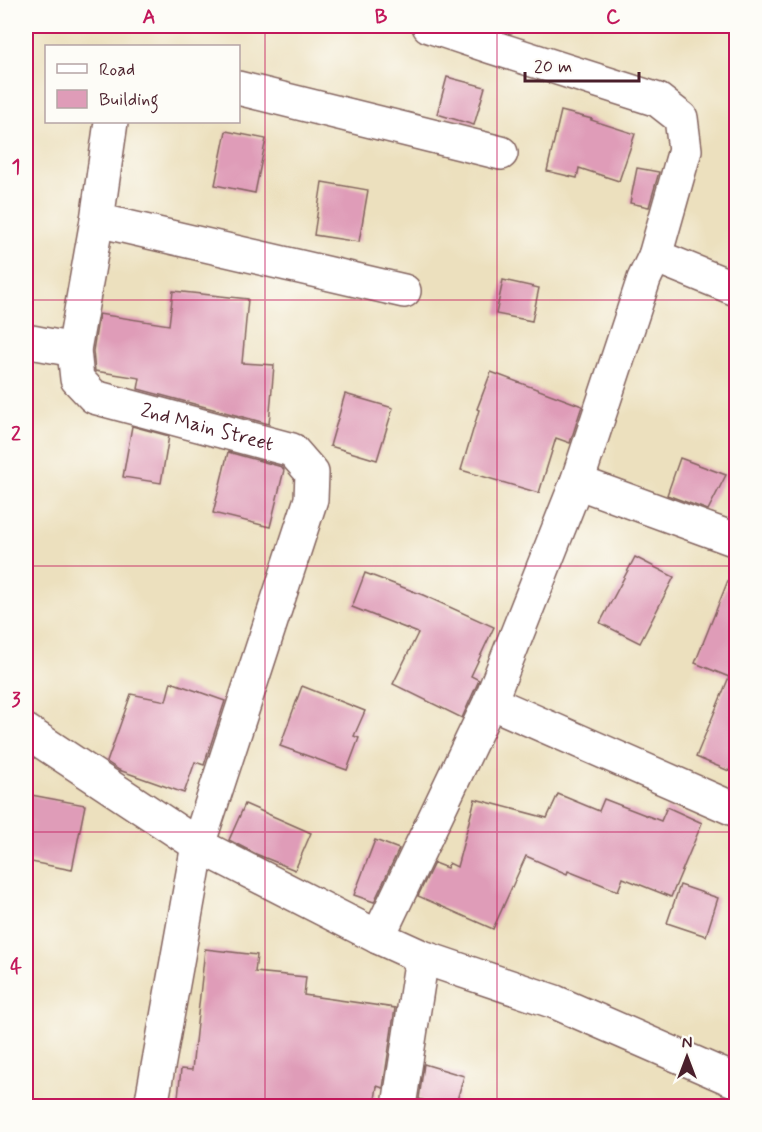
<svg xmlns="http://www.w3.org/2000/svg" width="762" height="1132" font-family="Mynerve,sans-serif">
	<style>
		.building { fill: #df9cb8 }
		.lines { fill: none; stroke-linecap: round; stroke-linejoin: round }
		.minor-casing { stroke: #83635e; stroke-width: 36 }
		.minor { stroke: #fff; stroke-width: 33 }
		.grid { fill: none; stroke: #c2185b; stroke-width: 1.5; stroke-opacity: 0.55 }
		.labels { text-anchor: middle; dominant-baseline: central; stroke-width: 4.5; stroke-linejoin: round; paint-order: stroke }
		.street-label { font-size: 20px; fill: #4a1f2b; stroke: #fdfcf7 }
		.neatline { fill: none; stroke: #c2185b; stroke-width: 2 }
		.grid-label { font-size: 20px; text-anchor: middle; font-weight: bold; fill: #c2185b }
	</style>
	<rect width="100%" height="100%" fill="#fdfcf7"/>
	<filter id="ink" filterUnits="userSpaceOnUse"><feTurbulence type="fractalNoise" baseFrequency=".0167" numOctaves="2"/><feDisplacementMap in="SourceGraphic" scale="12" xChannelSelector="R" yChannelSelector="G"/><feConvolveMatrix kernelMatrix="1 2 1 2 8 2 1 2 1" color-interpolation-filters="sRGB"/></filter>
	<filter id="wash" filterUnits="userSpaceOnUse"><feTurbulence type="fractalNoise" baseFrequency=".008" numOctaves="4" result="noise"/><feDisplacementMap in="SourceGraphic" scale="24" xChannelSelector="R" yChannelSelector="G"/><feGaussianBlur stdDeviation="1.35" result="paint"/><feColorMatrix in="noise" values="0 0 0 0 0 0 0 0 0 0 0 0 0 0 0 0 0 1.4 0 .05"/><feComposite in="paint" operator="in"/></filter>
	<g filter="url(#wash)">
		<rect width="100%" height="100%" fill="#ece0be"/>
		<g id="blocks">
			<g class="building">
				<path d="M447,77L485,87L474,125L437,114Z"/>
				<path d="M561,111L592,119L591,120L635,134L619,181L579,168L577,178L547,171Z"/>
				<path d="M226,131L266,139L255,193L215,185Z"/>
				<path d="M637,168L659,172L649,207L630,203Z"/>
				<path d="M322,182L368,190L359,242L314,235Z"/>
				<path d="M503,280L539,288L532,321L496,314Z"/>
				<path d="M173,291L248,299L242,363L274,365L269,424L138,389L140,378L95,371L93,351L99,314L169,325Z"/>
				<path d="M491,372L582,406L570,443L556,438L539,493L461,470L479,410L477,409Z"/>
				<path d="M345,394L393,408L377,460L330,446Z"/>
				<path d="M132,426L169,436L161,483L123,477Z"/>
				<path d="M228,452L282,467L284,470L270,527L213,513Z"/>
				<path d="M680,458L726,475L708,510L667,495Z"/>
				<path d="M635,557L674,577L640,643L600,623Z"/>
				<path d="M735,563H736V754L729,771L696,757L729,677L695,663Z"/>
				<path d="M365,573L423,595L494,627L471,676L479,680L462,718L393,684L418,633L352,607Z"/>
				<path d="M171,682L225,701L204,765L195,762L184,793L119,770L107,762L131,694L166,701Z"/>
				<path d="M302,686L365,711L354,736L359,738L347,770L280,746Z"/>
				<path d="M26,794L85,805L72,870L26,861Z"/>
				<path d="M558,794L599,811L604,799L661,821L667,807L702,823L671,897L623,878L618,891L568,871L567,874L526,856L493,929L418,896L434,863L447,868L449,863L457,867L475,799L547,818Z"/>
				<path d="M245,804L311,833L295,870L256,854L229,840Z"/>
				<path d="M375,840L399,849L374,902L354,895Z"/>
				<path d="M680,885L718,898L706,936L667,923Z"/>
				<path d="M205,949L257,955L255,972L306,977L304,995L395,1008L383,1088L377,1086L374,1107H177L181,1069L192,1070Z"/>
				<path d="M424,1064L464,1076L455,1107H444L419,1099Z"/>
			</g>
		</g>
	</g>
	<g filter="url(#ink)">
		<use href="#blocks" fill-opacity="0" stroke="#83635e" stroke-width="1.5"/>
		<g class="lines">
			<defs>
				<g id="minor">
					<path d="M238,88L501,153"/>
					<path id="s1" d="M111,122L97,220L74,350L77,379L94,397L292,450L312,473L311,499L198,845L151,1106"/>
					<path d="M97,220L404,291"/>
					<path d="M655,256L736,289"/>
					<path d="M26,341L74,350"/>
					<path d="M577,482L736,540"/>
					<path d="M490,702L736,810"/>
					<path d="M26,731L198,845L378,937L422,957L555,1002L736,1081"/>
					<path d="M378,937L490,702L577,482L644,279L655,256L685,150L681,118L658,100L492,47L429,26"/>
					<path d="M399,1106L422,957"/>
				</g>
			</defs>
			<use href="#minor" class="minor-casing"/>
			<use href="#minor" class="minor"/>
		</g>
	</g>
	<path class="grid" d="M265,26V1106M497,26V1106M26,300H736M26,566H736M26,832H736"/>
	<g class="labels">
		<g class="street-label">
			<text stroke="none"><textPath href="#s1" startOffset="402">2nd Main Street</textPath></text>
		</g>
	</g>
	<rect width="762" height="1132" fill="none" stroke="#fdfcf7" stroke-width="66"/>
	<rect x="45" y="45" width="195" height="78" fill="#fdfcf7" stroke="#b5a4a5" stroke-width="1.5"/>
	<rect x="57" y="64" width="30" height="9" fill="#ffffff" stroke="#b5a4a5" stroke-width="1.5"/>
	<text x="99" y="75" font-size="18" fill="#4a1f2b">Road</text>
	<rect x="57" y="90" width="30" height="18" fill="#df9cb8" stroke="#b5a4a5" stroke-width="1.5"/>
	<text x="99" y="105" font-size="18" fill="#4a1f2b">Building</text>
	<g transform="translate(687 1057)" stroke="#fdfcf7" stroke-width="4.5" paint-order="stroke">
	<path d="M0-4.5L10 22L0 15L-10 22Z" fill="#4a1f2b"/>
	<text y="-9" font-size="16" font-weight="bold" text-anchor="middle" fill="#4a1f2b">N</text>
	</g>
	<path d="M525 72v9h114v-9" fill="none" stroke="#4a1f2b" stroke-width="3"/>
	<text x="534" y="72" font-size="18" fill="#4a1f2b" stroke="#fdfcf7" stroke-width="4.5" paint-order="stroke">20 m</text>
	<rect x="33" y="33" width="696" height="1066" class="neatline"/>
	<g class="grid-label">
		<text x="149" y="23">A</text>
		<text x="381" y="23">B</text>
		<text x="613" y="23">C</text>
		<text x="16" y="173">1</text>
		<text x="16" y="440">2</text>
		<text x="16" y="706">3</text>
		<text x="16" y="973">4</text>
	</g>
</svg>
